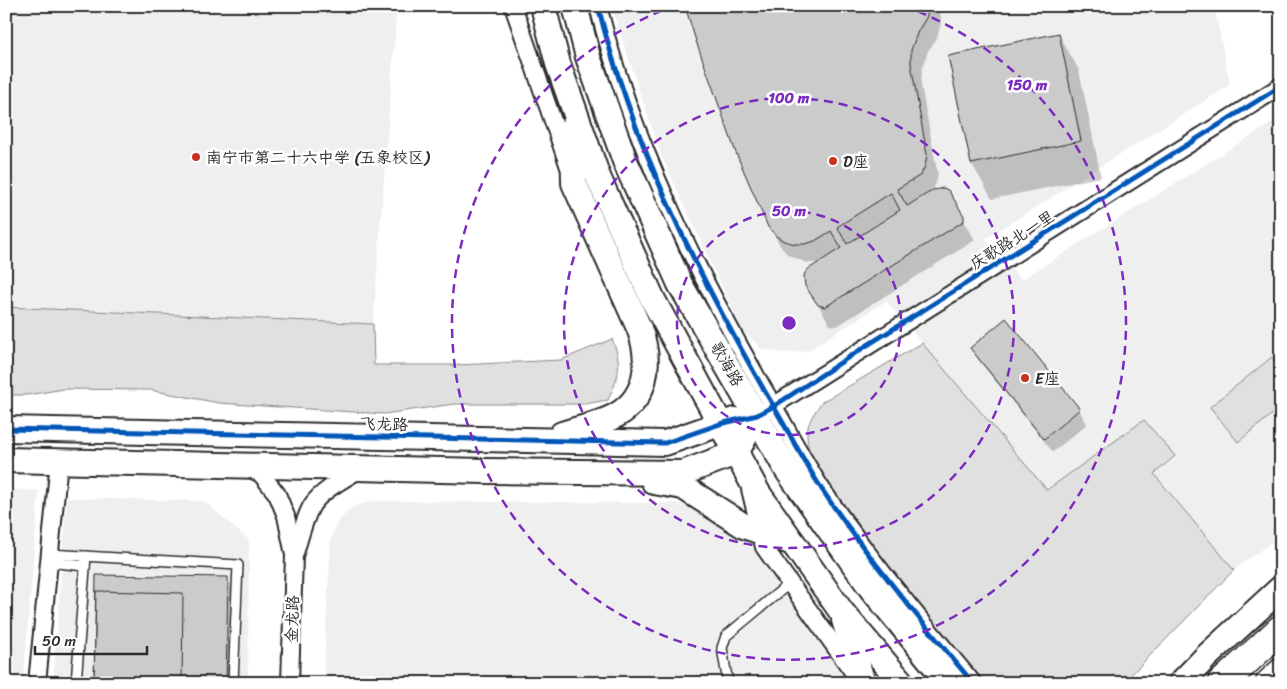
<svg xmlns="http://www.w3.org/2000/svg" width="1287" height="689" font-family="Sriracha,'LXGW WenKai TC',sans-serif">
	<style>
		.built { fill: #efefef }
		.green { fill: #e0e0e0; stroke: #868686 }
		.shadow { fill: #0003 }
		.building { fill: #cbcbcb; stroke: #2b2b2b; fill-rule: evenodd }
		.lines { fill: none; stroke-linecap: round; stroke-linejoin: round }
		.lane-casing { stroke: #2b2b2b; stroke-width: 12 }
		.street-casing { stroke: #2b2b2b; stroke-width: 20 }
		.secondary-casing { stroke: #2b2b2b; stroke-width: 28 }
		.highway-casing { stroke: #2b2b2b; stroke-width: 31 }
		.lane { stroke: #fff; stroke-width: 9 }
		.street { stroke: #fff; stroke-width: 16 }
		.secondary { stroke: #fff; stroke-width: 24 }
		.highway { stroke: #fff; stroke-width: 28 }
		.cycleway-casing { stroke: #fff; stroke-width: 8 }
		.cycleway { stroke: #0057b8; stroke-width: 5 }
		.ring { fill: none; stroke: #7b2cbf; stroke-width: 2.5; stroke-dasharray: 9 6 }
		.poi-dot { fill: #c8321e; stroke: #fff; stroke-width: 2 }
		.labels { text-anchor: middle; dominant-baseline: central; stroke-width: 5; stroke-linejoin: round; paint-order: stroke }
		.poi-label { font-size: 16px; fill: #2b2b2b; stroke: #fff; text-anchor: start }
		.street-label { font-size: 16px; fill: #2b2b2b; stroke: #fff }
		.centre { fill: #7b2cbf; stroke: #fff; stroke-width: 2.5 }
		.ring-label { font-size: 15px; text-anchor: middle; font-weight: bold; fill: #7b2cbf; stroke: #fff; stroke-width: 5; stroke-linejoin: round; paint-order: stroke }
	</style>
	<rect width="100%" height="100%" fill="#fff"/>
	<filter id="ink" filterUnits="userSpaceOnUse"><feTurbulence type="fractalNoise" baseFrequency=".02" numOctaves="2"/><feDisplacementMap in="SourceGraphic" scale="10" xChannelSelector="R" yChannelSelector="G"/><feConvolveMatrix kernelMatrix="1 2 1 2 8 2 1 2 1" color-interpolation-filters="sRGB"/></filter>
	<g filter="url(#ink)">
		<g class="built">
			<path d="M6,6H397L373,324L6,307Z"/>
			<path d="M611,6H1214L1230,85L985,239L1021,280L1281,117V535L1234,570L1154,473L1144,421L1047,490L886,301L807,351L783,353L762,349L742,330L661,155Z"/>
			<path d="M6,489L39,491L23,683H6Z"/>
			<path d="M67,498L204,501L249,540L248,683H53Z"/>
			<path d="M373,501L675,503L709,511L733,524L752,545L856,683H323L331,538L338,521L354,506Z"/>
		</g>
		<g class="green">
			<path d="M6,307L373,324L374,365H457L561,360L612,339C623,365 619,375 608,400L585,404H454L384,414L219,403L150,390L64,389L27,395H6Z"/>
			<path d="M922,343L1047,490L1144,420L1175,456L1154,474L1234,570L1123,683H984L913,601L812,459C803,434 806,423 822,402Z"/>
			<path d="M1272,357L1281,368V407L1238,442L1210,407Z"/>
		</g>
		<g class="shadow">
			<path d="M687,6H940L941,23L937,38L928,51L922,70L921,85L938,176L933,191L948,192L975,240L837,326L830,325L807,285L819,263H807L788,255L781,247L770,227Z"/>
			<path d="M1059,35L1079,70L1101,177L992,199L972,164L950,57Z"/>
			<path d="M1006,319L1079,410L1087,424L1053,452L979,361L971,348Z"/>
			<path d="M228,579L235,592L234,683H95Z"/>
		</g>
		<g class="building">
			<path d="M685,6H930L926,18L918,31L911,50V64L927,155L925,166L921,175L897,189L907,206L933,190L944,188L949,191L964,216V221L825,307L818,305L805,286L804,275L807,270L841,248L831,231L815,241L805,244H795L784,241L776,236L768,227L736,153L696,41ZM891,193L900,210L847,244L837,227Z"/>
			<path d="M1059,33L1081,141L971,164L948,56Z"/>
			<path d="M1006,318L1080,409L1044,439L970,348Z"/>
			<path d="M96,575L228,577L226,683H94Z"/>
			<path d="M96,591L183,593L182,683H94Z"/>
		</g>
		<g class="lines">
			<defs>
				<g id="lane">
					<path d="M49,554L238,565L233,683"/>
					<path d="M48,562L85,566"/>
					<path d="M76,683L86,556"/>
					<path d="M728,683L722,648L726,636L790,583"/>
				</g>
				<g id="street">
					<path d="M513,6L569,167"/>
					<path d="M598,6C632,142 695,269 764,390C784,423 802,459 823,491C868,558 921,621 973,683"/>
					<path d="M765,411L1281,86"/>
					<path d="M247,467L261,474L277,494L286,516L294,555L290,683"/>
					<path d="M750,489L764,547L856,676"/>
					<path d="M295,553C300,537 304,519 312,505C322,490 346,478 362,468"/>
					<path d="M37,683L59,461"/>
				</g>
				<g id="secondary">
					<path d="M543,6L558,64L598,177L653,300L758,493L841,611L902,683"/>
					<path d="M575,6L588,57L625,161L680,284L787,470L871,588L949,683"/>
					<path d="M6,429L665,443L720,424L735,420"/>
					<path d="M562,434C578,429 596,425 611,418C648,401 652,362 639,328L574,183L573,127"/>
					<path d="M6,460L484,471L683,473L736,453L757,415"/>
					<path d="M654,482L683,487L744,526L793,543"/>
					<path d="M844,620L863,683"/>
					<path d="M1181,683L1207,656L1281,588"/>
				</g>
				<g id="highway">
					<path d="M1222,683L1281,629"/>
					<path d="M1270,683L1281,673"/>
				</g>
			</defs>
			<use href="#lane" class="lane-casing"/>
			<use href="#street" class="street-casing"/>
			<use href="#secondary" class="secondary-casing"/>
			<use href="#highway" class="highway-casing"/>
			<use href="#lane" class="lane"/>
			<use href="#street" class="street"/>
			<use href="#secondary" class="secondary"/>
			<use href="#highway" class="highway"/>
			<defs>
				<g id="cycleway">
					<path d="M598,6C632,142 695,269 764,390C784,423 802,459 823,491C868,558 921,621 973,683"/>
					<path d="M6,429L665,443L720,424L757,415L774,406L866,346L1281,86"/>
				</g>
			</defs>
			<use href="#cycleway" class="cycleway-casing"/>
			<use href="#cycleway" class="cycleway"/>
		</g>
	</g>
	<g class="ring">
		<circle cx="789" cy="323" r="112"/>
		<circle cx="789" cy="323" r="225"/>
		<path d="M904 6A337 337 0 1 1 674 6"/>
	</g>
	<g class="poi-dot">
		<circle cx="196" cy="157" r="5"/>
		<circle cx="833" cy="161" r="5"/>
		<circle cx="1025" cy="378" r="5"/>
	</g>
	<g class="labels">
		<g class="poi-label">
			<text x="206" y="157">南宁市第二十六中学 (五象校区)</text>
			<text x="843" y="161">D座</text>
			<text x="1035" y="378">E座</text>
		</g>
		<g class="street-label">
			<text transform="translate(1012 240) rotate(-32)">庆歌路北一里</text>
			<text transform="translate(727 364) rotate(60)">歌海路</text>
			<text transform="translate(384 424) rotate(1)">飞龙路</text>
			<text transform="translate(292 619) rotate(-88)">金龙路</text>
		</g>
	</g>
	<circle cx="789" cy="323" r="8" class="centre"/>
	<g class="ring-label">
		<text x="1027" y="90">150 m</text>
		<text x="789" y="103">100 m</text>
		<text x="789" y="216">50 m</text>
	</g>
	<rect width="1287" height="689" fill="none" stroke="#fff" stroke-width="25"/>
	<rect x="12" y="12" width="1262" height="664" fill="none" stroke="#2b2b2b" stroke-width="2" filter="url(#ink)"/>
	<path d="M35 646v8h112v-8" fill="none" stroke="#2b2b2b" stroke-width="2.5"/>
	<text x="42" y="646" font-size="15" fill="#2b2b2b" stroke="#ffffff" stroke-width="4" paint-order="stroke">50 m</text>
</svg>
